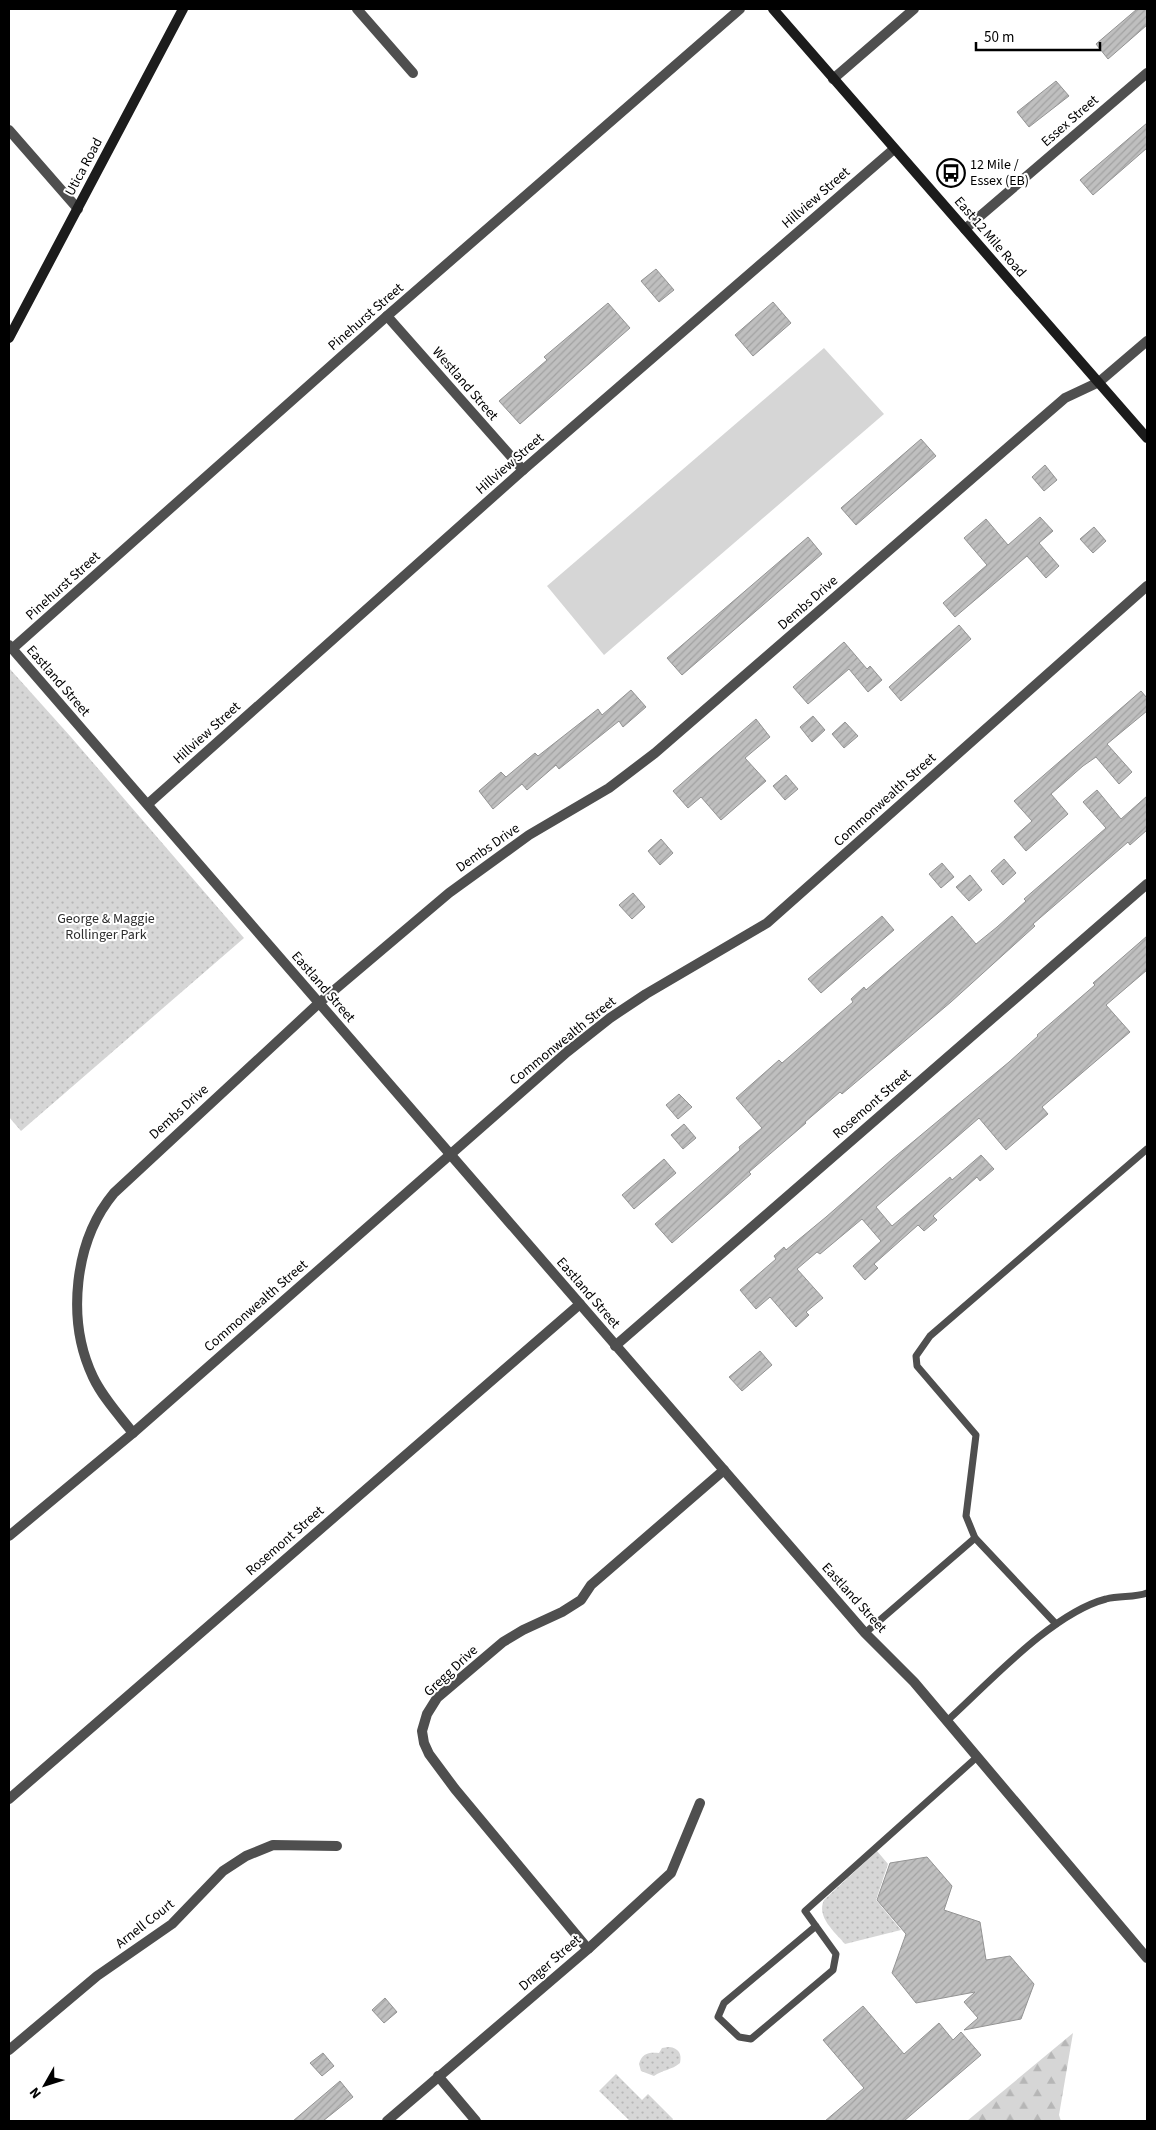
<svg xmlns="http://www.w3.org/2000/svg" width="1156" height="2130" font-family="'Source Sans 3',sans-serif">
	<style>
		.grass { fill: #d6d6d6 }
		.forest { fill: url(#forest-firs) }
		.park { fill: url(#park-dots) }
		.building { fill: url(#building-hatch); stroke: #939393 }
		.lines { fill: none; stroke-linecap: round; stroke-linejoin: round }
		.lane { stroke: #4f4f4f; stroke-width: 7 }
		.street { stroke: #4f4f4f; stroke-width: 10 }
		.secondary { stroke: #1c1c1c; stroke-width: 10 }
		.labels { text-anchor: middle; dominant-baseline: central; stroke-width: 4; stroke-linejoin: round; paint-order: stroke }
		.street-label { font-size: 14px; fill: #000; stroke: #fff }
		.poi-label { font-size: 14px; fill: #000; stroke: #fff; text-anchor: start }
		.park-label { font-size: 14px; fill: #2d2d2d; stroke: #fff }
	</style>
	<defs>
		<pattern id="forest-firs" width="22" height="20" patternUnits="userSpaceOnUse" patternTransform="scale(1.25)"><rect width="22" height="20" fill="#d6d6d6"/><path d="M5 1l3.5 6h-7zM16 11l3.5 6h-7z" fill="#b6b6b6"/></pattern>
		<pattern id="park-dots" width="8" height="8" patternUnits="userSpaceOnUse" patternTransform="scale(1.25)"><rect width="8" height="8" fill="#d6d6d6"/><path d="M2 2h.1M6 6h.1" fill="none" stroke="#b6b6b6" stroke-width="1.8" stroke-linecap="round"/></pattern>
		<pattern id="building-hatch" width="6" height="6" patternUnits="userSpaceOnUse" patternTransform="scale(1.25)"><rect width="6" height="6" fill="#bfbfbf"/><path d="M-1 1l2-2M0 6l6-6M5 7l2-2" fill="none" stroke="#a2a2a2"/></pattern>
	</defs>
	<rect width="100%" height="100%" fill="#fff"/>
	<path class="grass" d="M824,348L884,414L604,655L547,586Z"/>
	<path class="forest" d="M1073,2033L1059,2115L1061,2121H967Z"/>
	<g class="park">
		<path d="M9,668L70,736L244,938L21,1131L9,1117Z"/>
		<path d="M877,1851L888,1864L876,1900L901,1930L845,1944C835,1932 816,1917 824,1900Z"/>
		<path d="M669,2047C679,2048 682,2054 680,2063C672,2070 662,2070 654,2076L641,2071L639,2064C642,2053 649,2052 659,2053L662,2048Z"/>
		<path d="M616,2074L642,2100L648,2094L673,2119L672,2121H630L599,2091Z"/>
	</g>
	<g class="building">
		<path d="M1137,9H1147V25L1108,59L1096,44Z"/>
		<path d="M1056,81L1069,96L1029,127L1017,112Z"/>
		<path d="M1147,123V148L1093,195L1080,180Z"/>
		<path d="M656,269L674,290L659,302L641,281Z"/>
		<path d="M773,302L791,323L753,356L735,335Z"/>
		<path d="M608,303L630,328L520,424L499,401L547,360L544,357Z"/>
		<path d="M921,439L936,456L856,525L841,508Z"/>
		<path d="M1045,465L1057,480L1044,491L1032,477Z"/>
		<path d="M1040,517L1053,531L1039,543L1059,566L1046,578L1027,556L955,617L943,603L987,565L964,538L986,519L1008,545Z"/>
		<path d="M1094,527L1106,541L1093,553L1080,539Z"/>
		<path d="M808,537L822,554L682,675L667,658Z"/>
		<path d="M959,625L971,639L901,701L889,687Z"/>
		<path d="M844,642L867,669L870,666L882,680L868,692L849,669L808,704L793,687Z"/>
		<path d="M631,690L646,707L623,727L619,721L559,769L556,765L527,790L522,784L493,809L479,791L501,772L506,777L535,753L538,756L598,709L602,715Z"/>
		<path d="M1141,691L1147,698V711L1107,744L1132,772L1119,784L1096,757L1083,766L1051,794L1068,814L1026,851L1014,837L1032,821L1014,801Z"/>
		<path d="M813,716L825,730L812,742L800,727Z"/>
		<path d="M756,719L770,737L745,758L766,781L721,820L701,797L688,808L673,791Z"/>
		<path d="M845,722L858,736L844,748L832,734Z"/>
		<path d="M786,775L798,789L785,800L773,786Z"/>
		<path d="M1097,790L1121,819L1147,796V830L1130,845L1128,842L1033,924L1035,926L951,1002L842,1094L840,1092L805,1122L806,1123L749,1172L751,1174L672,1243L655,1224L740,1150L739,1147L762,1128L736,1098L779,1060L782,1063L853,1002L851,999L864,987L866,990L952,916L976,944L997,927L1026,901L1024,899L1106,828L1083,802Z"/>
		<path d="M661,839L673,853L660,865L648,851Z"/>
		<path d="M1004,859L1016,873L1003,885L991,871Z"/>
		<path d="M942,863L954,877L941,888L929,874Z"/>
		<path d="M970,875L982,890L969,901L956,887Z"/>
		<path d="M633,893L645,907L632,919L619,905Z"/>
		<path d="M882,916L894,930L821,993L808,979Z"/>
		<path d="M1147,936V970L1106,1005L1130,1032L1042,1107L1048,1114L1006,1150L979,1118L876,1207L892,1226L950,1177L952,1180L981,1155L994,1169L980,1181L977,1177L933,1216L937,1220L924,1231L918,1225L874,1264L878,1268L865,1280L853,1266L881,1241L862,1219L820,1254L817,1252L797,1269L823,1298L806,1312L809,1315L796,1327L770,1297L756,1309L740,1290L776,1259L774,1256L784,1247L786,1250L826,1217L891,1160L1009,1062L1038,1036L1037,1035L1095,985L1093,983Z"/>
		<path d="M679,1094L692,1107L678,1119L666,1105Z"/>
		<path d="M684,1124L696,1138L683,1149L671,1135Z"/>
		<path d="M664,1159L676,1173L634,1209L622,1195Z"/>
		<path d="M760,1351L772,1365L742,1391L729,1377Z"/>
		<path d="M927,1857L952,1886L944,1910L980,1922L986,1960L1010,1956L1034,1984L1021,2019L964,2030L978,2018L964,2002L975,1992L916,2003L892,1973L906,1934L877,1900L890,1863Z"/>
		<path d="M385,1998L397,2012L384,2023L372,2010Z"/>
		<path d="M863,2006L904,2054L939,2023L953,2040L961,2032L981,2055L904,2121H825L864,2088L823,2040Z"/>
		<path d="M323,2053L334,2066L322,2076L310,2063Z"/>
		<path d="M340,2081L353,2097L323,2121H293Z"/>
	</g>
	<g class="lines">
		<g class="lane">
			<path d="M1056,1624L975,1538L966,1516L976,1435L917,1366L916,1356L930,1336L1147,1149"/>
			<path d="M865,1633L975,1538"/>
			<path d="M947,1721C989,1683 1052,1613 1106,1599C1120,1595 1134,1598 1147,1593"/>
			<path d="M816,1926L724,2003L718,2017L739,2037L751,2039L833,1970L836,1954L805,1911L977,1757"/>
		</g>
		<g class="street">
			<path d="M357,9L413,73"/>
			<path d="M833,79L914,9"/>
			<path d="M9,130L78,209"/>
			<path d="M965,229L1147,73"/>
			<path d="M387,316L523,470"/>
			<path d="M9,645L865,1633L914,1682L1147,1958"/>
			<path d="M12,649L387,316L740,9"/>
			<path d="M148,804L523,470L894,149"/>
			<path d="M615,1346L1147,884"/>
			<path d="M133,1433C119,1415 103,1398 93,1377C66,1320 74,1241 114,1193L319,1003L449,893L529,835L609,788L655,753L1065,398L1099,382L1147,341"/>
			<path d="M9,1536L133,1433L567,1052L610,1018L646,994L767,923L1147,586"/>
			<path d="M9,1799L580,1304"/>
			<path d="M588,1949L455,1789L429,1754L424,1743L422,1731L427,1714L437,1698L503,1642L523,1630L562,1612L581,1600L591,1585L724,1470"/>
			<path d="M9,2050L97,1976L172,1924L223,1871L246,1856L273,1845L337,1846"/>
			<path d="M438,2076L476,2121"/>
			<path d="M387,2121L588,1949L671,1873L700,1803"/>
		</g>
		<g class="secondary">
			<path d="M773,9L1147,438"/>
			<path d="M9,338L183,9"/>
		</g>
	</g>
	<defs>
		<symbol id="bus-ring" viewBox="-11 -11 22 22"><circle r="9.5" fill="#fff" stroke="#000" stroke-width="1.5"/><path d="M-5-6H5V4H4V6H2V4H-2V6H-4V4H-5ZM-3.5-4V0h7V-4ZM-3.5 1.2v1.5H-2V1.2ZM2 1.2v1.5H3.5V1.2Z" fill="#000"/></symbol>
	</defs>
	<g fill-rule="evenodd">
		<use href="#bus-ring" x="935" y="157" width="32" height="32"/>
	</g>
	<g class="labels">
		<g class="street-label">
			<text transform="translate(1070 121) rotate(-41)">Essex Street</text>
			<text transform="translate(84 167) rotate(-62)">Utica Road</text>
			<text transform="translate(816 198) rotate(-41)">Hillview Street</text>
			<text transform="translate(990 237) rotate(49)">East 12 Mile Road</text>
			<text transform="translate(366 317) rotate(-41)">Pinehurst Street</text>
			<text transform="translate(465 384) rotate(49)">Westland Street</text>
			<text transform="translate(510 464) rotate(-41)">Hillview Street</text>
			<text transform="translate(63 586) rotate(-42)">Pinehurst Street</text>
			<text transform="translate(808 603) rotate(-41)">Dembs Drive</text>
			<text transform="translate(58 681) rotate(49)">Eastland Street</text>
			<text transform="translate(207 733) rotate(-42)">Hillview Street</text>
			<text transform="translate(885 800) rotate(-42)">Commonwealth Street</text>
			<text transform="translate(488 848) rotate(-35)">Dembs Drive</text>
			<text transform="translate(323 987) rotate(49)">Eastland Street</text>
			<text transform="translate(563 1041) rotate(-39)">Commonwealth Street</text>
			<text transform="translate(872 1104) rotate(-41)">Rosemont Street</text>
			<text transform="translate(179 1112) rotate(-42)">Dembs Drive</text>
			<text transform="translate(588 1293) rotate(49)">Eastland Street</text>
			<text transform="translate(256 1306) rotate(-41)">Commonwealth Street</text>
			<text transform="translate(285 1541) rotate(-41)">Rosemont Street</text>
			<text transform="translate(854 1598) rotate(48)">Eastland Street</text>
			<text transform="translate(451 1671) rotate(-43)">Gregg Drive</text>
			<text transform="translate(145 1924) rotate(-38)">Arnell Court</text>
			<text transform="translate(550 1963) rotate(-41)">Drager Street</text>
		</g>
		<g class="poi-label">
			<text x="970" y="165">12 Mile /<tspan x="970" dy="16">Essex (EB)</tspan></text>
		</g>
		<g class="park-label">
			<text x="106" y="919">George &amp; Maggie<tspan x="106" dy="16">Rollinger Park</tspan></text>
		</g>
	</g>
	<rect width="1156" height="2130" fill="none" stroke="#000000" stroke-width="20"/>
	<g transform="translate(45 2085) rotate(231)" stroke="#ffffff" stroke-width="4" paint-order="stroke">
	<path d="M0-4L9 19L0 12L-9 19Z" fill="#000000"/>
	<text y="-8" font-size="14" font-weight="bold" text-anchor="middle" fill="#000000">N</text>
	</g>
	<path d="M976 42v8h124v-8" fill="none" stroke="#000000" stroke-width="2.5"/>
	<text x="984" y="42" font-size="15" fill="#000000" stroke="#ffffff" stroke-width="4" paint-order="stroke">50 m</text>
</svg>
